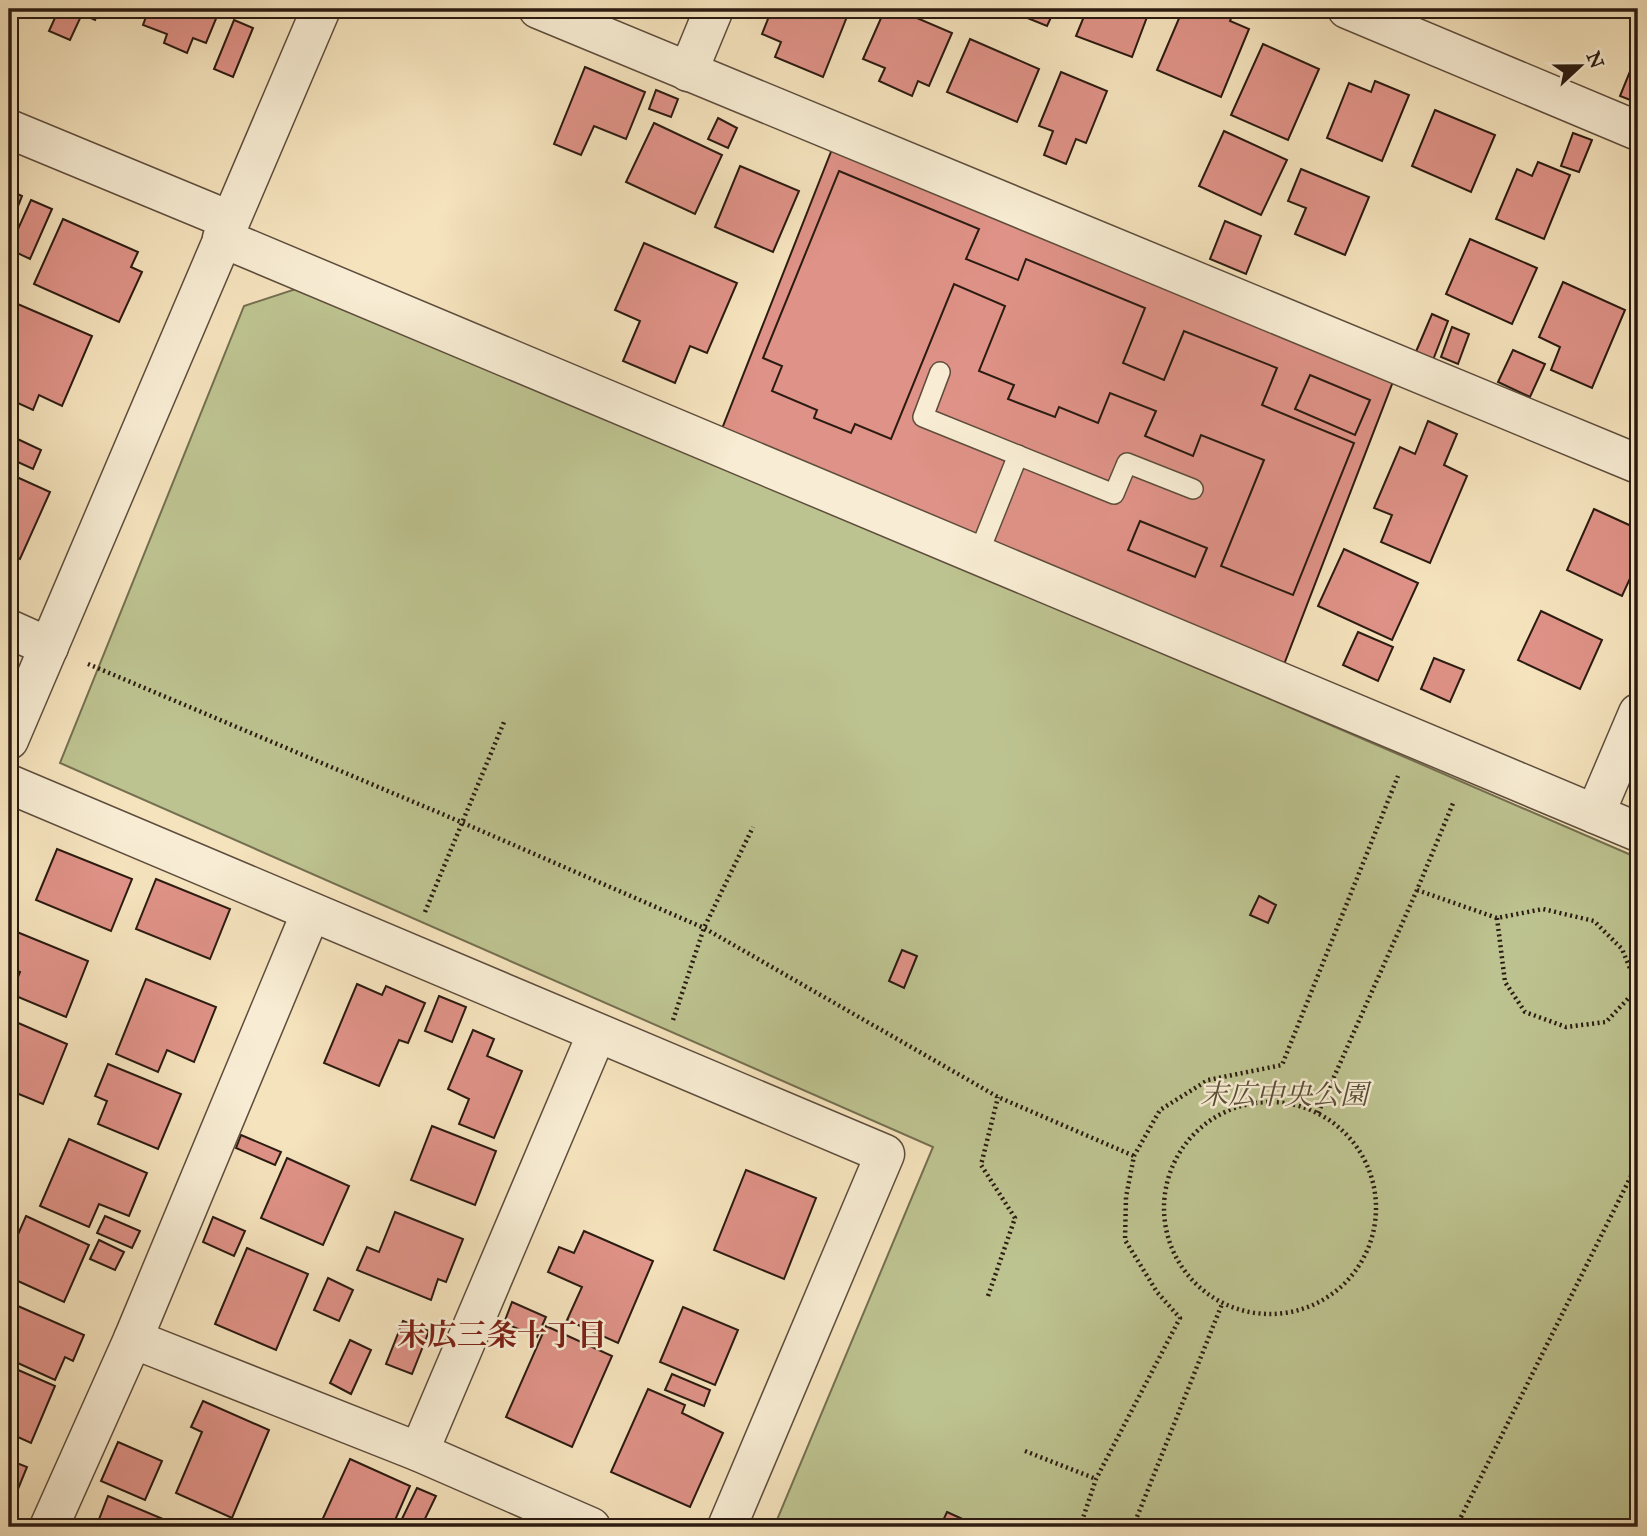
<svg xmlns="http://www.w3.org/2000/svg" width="1647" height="1536" font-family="'IM FELL Great Primer','Noto Serif JP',serif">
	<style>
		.green { fill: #bdc390; stroke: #746f50; stroke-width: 2 }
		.building { fill: #df9287; stroke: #2b1b11; stroke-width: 2 }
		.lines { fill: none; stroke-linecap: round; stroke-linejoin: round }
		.service-casing { stroke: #5e4d3c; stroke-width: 22 }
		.minor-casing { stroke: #5e4d3c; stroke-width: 41 }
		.path { stroke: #2b1b11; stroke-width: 4.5; stroke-dasharray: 2 3.5; stroke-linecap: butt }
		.service { stroke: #f8edd4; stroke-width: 19 }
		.minor { stroke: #f8edd4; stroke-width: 38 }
		.labels { text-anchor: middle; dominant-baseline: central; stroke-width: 5; stroke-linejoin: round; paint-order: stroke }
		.park-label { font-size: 28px; font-style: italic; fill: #574d37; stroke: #f8edd4 }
		.neighbourhood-label { font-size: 30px; font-weight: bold; fill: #7a1f14; stroke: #f8edd4 }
	</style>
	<rect width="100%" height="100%" fill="#f5e3bd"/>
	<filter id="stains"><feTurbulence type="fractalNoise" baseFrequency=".00286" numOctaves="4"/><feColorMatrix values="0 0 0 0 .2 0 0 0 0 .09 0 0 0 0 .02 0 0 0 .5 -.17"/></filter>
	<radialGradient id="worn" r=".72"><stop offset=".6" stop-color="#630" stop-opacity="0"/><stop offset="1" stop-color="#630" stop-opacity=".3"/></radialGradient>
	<path class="green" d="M311,284L1638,858V1527H774L933,1147L60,763L244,306Z"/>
	<g class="building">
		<path d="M59,9H100L95,20L82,14L70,40L49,31Z"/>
		<path d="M133,9H220L206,43L193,38L187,53L164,43L167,34L143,25L147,14Z"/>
		<path d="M772,9H850L823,77L775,57L781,42L762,34Z"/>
		<path d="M885,9H896L952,33L929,86L918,81L912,96L879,81L885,68L863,59Z"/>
		<path d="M1005,9H1055L1047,26Z"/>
		<path d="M1087,9H1150L1132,57L1076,36Z"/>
		<path d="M1183,9H1193L1201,12L1203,9H1228L1234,11L1230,21L1249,29L1221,97L1157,70Z"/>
		<path d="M234,20L253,28L233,77L214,69Z"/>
		<path d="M970,39L1039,69L1017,122L947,92Z"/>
		<path d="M1263,44L1319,69L1288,140L1231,115Z"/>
		<path d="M1635,59L1638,60V103L1620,96Z"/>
		<path d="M585,67L645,92L626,139L594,126L581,155L554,144Z"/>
		<path d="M1061,72L1107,91L1086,143L1076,139L1066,164L1044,155L1053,131L1039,126Z"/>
		<path d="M1375,81L1409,95L1382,161L1327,138L1349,83L1371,92Z"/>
		<path d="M656,90L678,99L671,117L649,109Z"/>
		<path d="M1435,110L1495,135L1471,192L1412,166Z"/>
		<path d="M718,118L737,128L728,148L708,139Z"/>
		<path d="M654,123L722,155L695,214L626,182Z"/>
		<path d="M1224,131L1287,160L1261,215L1199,186Z"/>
		<path d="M1573,133L1592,140L1579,172L1561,166Z"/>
		<path d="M838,134L1399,366L1278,680L716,444Z"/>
		<path d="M1538,162L1570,175L1544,239L1496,219L1517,169L1532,176Z"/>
		<path d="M740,166L799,191L773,252L715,227Z"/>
		<path d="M1301,169L1369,197L1345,255L1295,234L1306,208L1288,201Z"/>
		<path d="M839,171L979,229L966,259L1018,280L1026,259L1145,308L1123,363L1164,380L1184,331L1277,368L1262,405L1354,443L1293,595L1221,566L1264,460L1201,435L1193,456L1145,436L1156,411L1110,393L1098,423L1059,407L1055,417L1008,399L1014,385L979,371L1005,306L954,284L891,439L855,424L851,433L814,418L817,410L772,391L782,366L763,358Z"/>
		<path d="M9,190L22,196L9,229Z"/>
		<path d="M31,200L52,209L30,259L9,249Z"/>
		<path d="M63,219L138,252L131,267L142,272L119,322L34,284Z"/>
		<path d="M1225,221L1261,236L1246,274L1210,259Z"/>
		<path d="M1470,239L1537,268L1512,324L1446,294Z"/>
		<path d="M644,243L737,283L707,353L690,346L675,383L623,361L640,321L615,310Z"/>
		<path d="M1563,282L1625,310L1592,388L1551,370L1560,347L1539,337Z"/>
		<path d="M13,302L92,336L62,406L39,395L33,410L9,399L14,386L9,384V312Z"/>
		<path d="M1432,314L1448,321L1433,360L1415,354Z"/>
		<path d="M1452,327L1469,334L1458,364L1441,357Z"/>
		<path d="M1513,350L1545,364L1530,397L1498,382Z"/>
		<path d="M1310,375L1370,400L1355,435L1295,409Z"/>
		<path d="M1428,421L1457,434L1444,465L1467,476L1430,563L1381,542L1392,515L1374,508L1400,447L1415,454Z"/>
		<path d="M9,435L41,450L33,469L9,458Z"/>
		<path d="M10,474L50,492L20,559L9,554Z"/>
		<path d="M1594,509L1638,529V561L1622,596L1567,570Z"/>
		<path d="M1140,521L1207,548L1195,577L1128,550Z"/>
		<path d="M1344,549L1418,583L1392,640L1318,606Z"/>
		<path d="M1541,611L1602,640L1580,689L1518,660Z"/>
		<path d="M1358,632L1393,647L1378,681L1343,665Z"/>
		<path d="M1434,658L1464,670L1450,702L1421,689Z"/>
		<path d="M57,849L132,879L111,931L36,900Z"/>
		<path d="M156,879L230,909L210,959L136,929Z"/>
		<path d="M1259,896L1276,905L1268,923L1250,915Z"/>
		<path d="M17,932L88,961L66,1017L11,994L20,972L9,967V954Z"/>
		<path d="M902,950L917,956L904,988L889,981Z"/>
		<path d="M146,979L216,1007L194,1062L167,1050L158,1072L116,1054Z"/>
		<path d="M357,984L382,995L386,986L425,1003L408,1043L399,1040L379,1086L324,1063Z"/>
		<path d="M439,996L466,1007L452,1042L425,1031Z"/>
		<path d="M9,1019L67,1044L43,1104L9,1090Z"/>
		<path d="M473,1030L494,1039L487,1056L522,1071L494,1138L459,1124L469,1099L448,1089Z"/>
		<path d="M108,1064L181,1094L158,1149L98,1124L107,1101L95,1096Z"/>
		<path d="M432,1126L496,1151L475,1205L411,1180Z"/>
		<path d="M241,1135L281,1152L275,1165L236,1148Z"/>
		<path d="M69,1139L147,1173L129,1216L99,1204L89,1227L40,1206Z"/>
		<path d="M287,1158L349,1186L323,1245L261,1218Z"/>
		<path d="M746,1170L816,1198L784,1279L714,1250Z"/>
		<path d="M395,1212L463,1239L446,1282L438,1279L431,1300L357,1270L367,1247L379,1252Z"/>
		<path d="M26,1216L89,1245L64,1302L9,1277V1255Z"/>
		<path d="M105,1216L140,1231L132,1248L97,1233Z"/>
		<path d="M213,1217L245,1231L234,1256L203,1242Z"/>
		<path d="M584,1231L653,1261L618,1343L567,1320L582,1287L548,1272L559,1247L574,1253Z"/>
		<path d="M99,1240L124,1252L115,1270L90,1259Z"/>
		<path d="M247,1248L308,1274L276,1350L215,1324Z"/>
		<path d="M328,1278L353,1290L339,1321L314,1310Z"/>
		<path d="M512,1302L546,1317L537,1337L504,1323Z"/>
		<path d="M11,1303L84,1335L73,1361L65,1357L55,1380L9,1359Z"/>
		<path d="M683,1307L738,1330L715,1385L660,1362Z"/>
		<path d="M403,1321L429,1331L412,1374L386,1364Z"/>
		<path d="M546,1326L612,1356L572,1447L506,1417Z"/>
		<path d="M350,1340L371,1350L351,1394L330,1383Z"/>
		<path d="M9,1366L55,1386L31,1443L9,1433Z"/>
		<path d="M672,1374L710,1390L704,1406L665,1390Z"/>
		<path d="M648,1389L685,1405L682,1413L723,1433L690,1507L611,1472Z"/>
		<path d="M203,1401L269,1430L232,1518L176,1493L202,1432L191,1427Z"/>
		<path d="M118,1442L162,1461L145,1500L101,1481Z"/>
		<path d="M350,1459L410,1486L392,1527H319Z"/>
		<path d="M9,1460L27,1467L9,1511Z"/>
		<path d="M417,1488L436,1496L421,1527H398Z"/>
		<path d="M108,1496L182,1527H96Z"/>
		<path d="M947,1512L969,1522L966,1527H940Z"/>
	</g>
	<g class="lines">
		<defs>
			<g id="service">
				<path d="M940,372L923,417L1114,494L1127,463L1193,489"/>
				<path d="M978,555L1018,455"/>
			</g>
			<g id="minor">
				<path d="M538,9L1638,464"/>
				<path d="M1347,9L1638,131"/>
				<path d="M688,72L714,9"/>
				<path d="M9,129L229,220"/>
				<path d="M222,238L1638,832"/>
				<path d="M9,629L49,647"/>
				<path d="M9,740L321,9"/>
				<path d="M9,784L885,1154L727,1527"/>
				<path d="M1595,814L1638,713"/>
				<path d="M133,1339L419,1452L591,1527"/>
				<path d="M419,1452L597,1033"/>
				<path d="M49,1527L133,1339L311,912"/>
			</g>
		</defs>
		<use href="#service" class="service-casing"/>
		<use href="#minor" class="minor-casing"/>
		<g class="path">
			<path d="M88,664L461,822L704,928L998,1097L1134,1156"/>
			<path d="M1417,890L1497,918L1543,909L1594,921L1622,949L1638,988"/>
			<path d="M425,912L504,722"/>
			<path d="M1497,918L1505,982L1525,1012L1566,1027L1606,1022L1638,988"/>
			<path d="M673,1020L704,928L753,827"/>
			<circle cx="1270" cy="1208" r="106"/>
			<path d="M1318,1113L1417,890L1454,801"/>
			<path d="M988,1296L1015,1218L981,1165L998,1097"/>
			<path d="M1025,1451L1096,1479"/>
			<path d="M1080,1527L1096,1479L1180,1318L1157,1292L1125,1240L1126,1197L1134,1156L1160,1110L1208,1080L1282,1065L1398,776"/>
			<path d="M1133,1527L1222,1304"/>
			<path d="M1456,1527L1638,1162"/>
		</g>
		<use href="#service" class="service"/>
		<use href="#minor" class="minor"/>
	</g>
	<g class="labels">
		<g class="park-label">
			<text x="1284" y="1094">末広中央公園</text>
		</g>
		<g class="neighbourhood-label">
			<text x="502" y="1335">末広三条十丁目</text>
		</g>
	</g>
	<rect width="1647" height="1536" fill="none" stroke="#f5e3bd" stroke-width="35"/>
	<rect x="10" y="10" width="1626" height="1515" fill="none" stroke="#2b1b11" stroke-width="3.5"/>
	<rect x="18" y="18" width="1612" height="1501" fill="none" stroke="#2b1b11" stroke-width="2"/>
	<g transform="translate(1580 66) rotate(68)" stroke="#f8edd4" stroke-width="5" paint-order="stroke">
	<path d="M0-5L12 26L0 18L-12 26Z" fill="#2b1b11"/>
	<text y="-10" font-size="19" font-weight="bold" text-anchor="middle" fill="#2b1b11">N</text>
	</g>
	<rect width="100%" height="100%" filter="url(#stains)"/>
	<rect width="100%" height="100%" fill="url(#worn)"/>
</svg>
